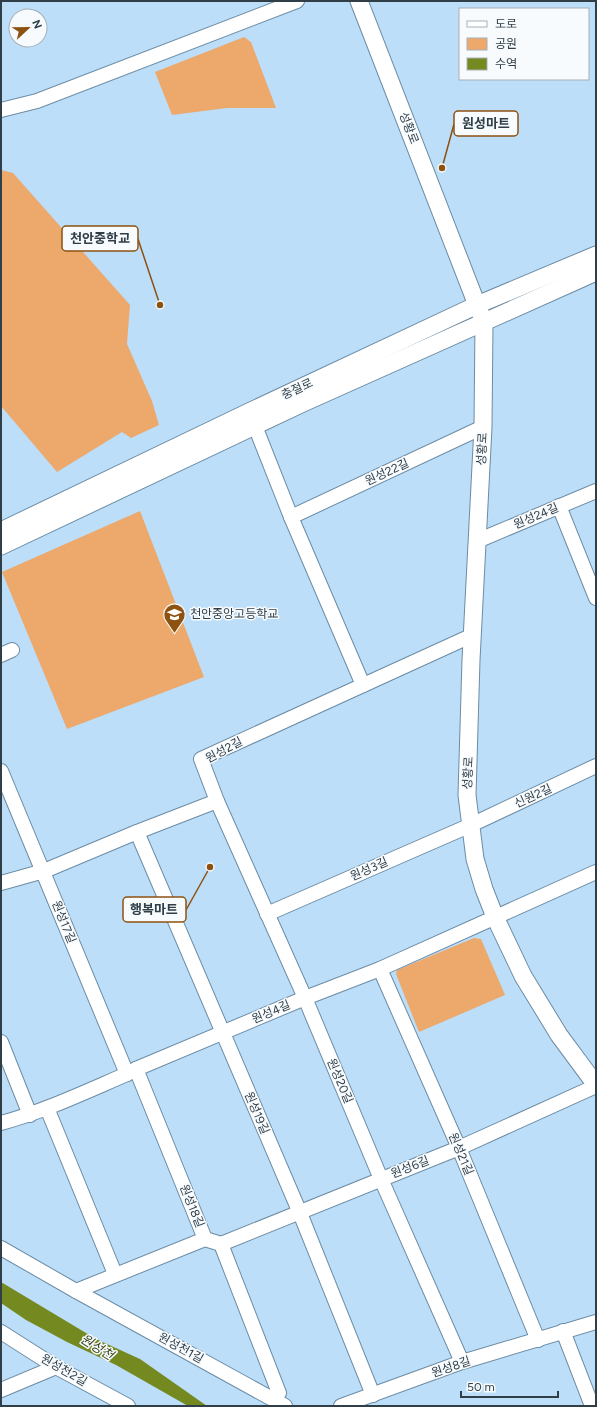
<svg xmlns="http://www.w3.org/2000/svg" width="597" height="1407" font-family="Figtree,'Noto Sans KR',sans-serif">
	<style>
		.green { fill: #eda86c }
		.water { fill: #748a21 }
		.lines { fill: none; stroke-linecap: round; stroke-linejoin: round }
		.minor-casing { stroke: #6c8ca4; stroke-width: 16 }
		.tertiary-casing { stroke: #6c8ca4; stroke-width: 19 }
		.minor { stroke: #fff; stroke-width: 14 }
		.tertiary { stroke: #fff; stroke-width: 17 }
		.labels { text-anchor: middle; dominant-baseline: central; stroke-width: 3; stroke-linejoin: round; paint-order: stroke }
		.street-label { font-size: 12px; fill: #303e48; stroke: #f7fbfd }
		.poi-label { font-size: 12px; fill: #303e48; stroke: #f7fbfd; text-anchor: start }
		.water-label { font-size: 13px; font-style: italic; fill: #384219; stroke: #f7fbfd }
		.leader { fill: none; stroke: #8d5110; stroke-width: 1.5 }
		.callout-dot { fill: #8d5110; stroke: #f7fbfd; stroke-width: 1.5 }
		.callout { fill: #f7fbfd; stroke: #8d5110; stroke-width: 1.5 }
		.callout-label { font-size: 13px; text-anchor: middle; font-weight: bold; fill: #303e48 }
	</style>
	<rect width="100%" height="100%" fill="#bcdef9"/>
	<g class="green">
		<path d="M244,37L251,42L276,108H227L172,115L155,72Z"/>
		<path d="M1,170L13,173L130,305L127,344L152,401L159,425L131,438L122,432L57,472L1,406Z"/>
		<path d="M140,511L204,677L67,729L2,572Z"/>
		<path d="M474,938L481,939L505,995L419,1032L396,974L397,970Z"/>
	</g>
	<path class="water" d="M1,1282L96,1339L140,1359L207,1406H188L116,1365L67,1342L26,1320L1,1303Z"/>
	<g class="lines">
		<defs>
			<g id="minor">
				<path d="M1,110L37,101L297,1"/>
				<path d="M255,426L291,517L363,685"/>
				<path d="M559,506L596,598"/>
				<path d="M291,517L483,427"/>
				<path d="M477,541L596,491"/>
				<path d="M1,655L12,650"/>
				<path d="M1,771L127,1074"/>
				<path d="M217,801L305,998L381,1179L462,1362"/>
				<path d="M137,832L300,1213L373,1395"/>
				<path d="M1,883L44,871L137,832L217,801L201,759L473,635"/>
				<path d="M267,914L471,825L596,766"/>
				<path d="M380,969L459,1148L538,1340"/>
				<path d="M1,1042L30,1115"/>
				<path d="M136,1069L205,1239L221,1244L279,1393L274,1399"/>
				<path d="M47,1108L115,1274"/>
				<path d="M1,1123C45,1111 85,1092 127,1074L136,1069L305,998L380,969L596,872"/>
				<path d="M221,1244L459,1148L596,1086"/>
				<path d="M1,1248L76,1291L285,1406"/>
				<path d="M76,1291L205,1239"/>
				<path d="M563,1331L592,1406"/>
				<path d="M1,1332L56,1367L128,1406"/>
				<path d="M1,1390L56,1367"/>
				<path d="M341,1406L462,1362L596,1322"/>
			</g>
			<g id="tertiary">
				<path d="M359,1L477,305L484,322L483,427L471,660L467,795L475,859L484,889L495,917L523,976L559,1035L596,1085"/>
				<path d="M1,531L251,411L477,305L596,255"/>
				<path d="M1,546L303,403L596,272"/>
			</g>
		</defs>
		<use href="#minor" class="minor-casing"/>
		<use href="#tertiary" class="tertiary-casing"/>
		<use href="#minor" class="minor"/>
		<use href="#tertiary" class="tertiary"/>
	</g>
	<defs>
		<symbol id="school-pin" viewBox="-11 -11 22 30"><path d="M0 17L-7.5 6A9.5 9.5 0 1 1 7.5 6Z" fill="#8d5110" stroke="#f7fbfd"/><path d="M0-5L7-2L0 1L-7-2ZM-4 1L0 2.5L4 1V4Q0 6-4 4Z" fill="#fff"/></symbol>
	</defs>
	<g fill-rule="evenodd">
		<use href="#school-pin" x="162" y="602" width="25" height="34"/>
	</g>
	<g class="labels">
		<g class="street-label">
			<text transform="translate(409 128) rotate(69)">성황로</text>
			<text transform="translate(297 389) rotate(-25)">충절로</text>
			<text transform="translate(482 449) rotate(-87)">성황로</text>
			<text transform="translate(387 472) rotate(-25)">원성22길</text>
			<text transform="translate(536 516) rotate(-23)">원성24길</text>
			<text transform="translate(224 750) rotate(-28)">원성2길</text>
			<text transform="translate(468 773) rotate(-87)">성황로</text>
			<text transform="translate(533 796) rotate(-25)">신원2길</text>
			<text transform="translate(369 869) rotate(-24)">원성3길</text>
			<text transform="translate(64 922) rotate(68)">원성17길</text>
			<text transform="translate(271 1012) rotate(-23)">원성4길</text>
			<text transform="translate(340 1081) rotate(67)">원성20길</text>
			<text transform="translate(257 1113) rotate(67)">원성19길</text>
			<text transform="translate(461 1154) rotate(67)">원성21길</text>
			<text transform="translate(410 1167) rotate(-21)">원성6길</text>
			<text transform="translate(192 1206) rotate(68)">원성18길</text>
			<text transform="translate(181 1348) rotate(29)">원성천1길</text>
			<text transform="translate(451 1367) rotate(-19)">원성8길</text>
			<text transform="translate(64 1370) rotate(30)">원성천2길</text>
		</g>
		<g class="poi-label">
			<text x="190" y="614">천안중앙고등학교</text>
		</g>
		<g class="water-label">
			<text transform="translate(97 1347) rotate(32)">원성천</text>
		</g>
	</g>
	<path class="leader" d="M442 168L454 124M160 305L138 239M210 867L186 910"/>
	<g class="callout-dot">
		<circle cx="442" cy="168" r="4"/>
		<circle cx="160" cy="305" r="4"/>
		<circle cx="210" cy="867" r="4"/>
	</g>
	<g class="callout">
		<rect x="454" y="111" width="64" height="25" rx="4"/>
		<rect x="62" y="226" width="76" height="25" rx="4"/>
		<rect x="123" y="897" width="63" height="25" rx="4"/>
	</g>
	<g class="callout-label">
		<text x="486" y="128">원성마트</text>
		<text x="100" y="243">천안중학교</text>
		<text x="154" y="914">행복마트</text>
	</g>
	<rect width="597" height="1407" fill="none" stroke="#303e48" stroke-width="4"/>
	<rect x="459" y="8" width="130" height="72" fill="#f7fbfd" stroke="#a7afb5"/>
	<rect x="467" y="21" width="20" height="6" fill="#ffffff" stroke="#a7afb5"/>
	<text x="495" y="28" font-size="12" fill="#303e48">도로</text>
	<rect x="467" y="38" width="20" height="12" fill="#eda86c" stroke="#a7afb5"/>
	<text x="495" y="48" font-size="12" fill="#303e48">공원</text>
	<rect x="467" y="58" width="20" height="12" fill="#748a21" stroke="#a7afb5"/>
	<text x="495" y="68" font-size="12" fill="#303e48">수역</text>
	<g transform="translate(28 28) rotate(68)"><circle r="19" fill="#f7fbfd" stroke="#a7afb5"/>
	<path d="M0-3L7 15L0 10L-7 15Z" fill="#8d5110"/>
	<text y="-6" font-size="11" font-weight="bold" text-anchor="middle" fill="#303e48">N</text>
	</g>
	<path d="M461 1391v6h97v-6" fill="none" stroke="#303e48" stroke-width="2"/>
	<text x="467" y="1391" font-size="12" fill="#303e48" stroke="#f7fbfd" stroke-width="3" paint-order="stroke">50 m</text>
</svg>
